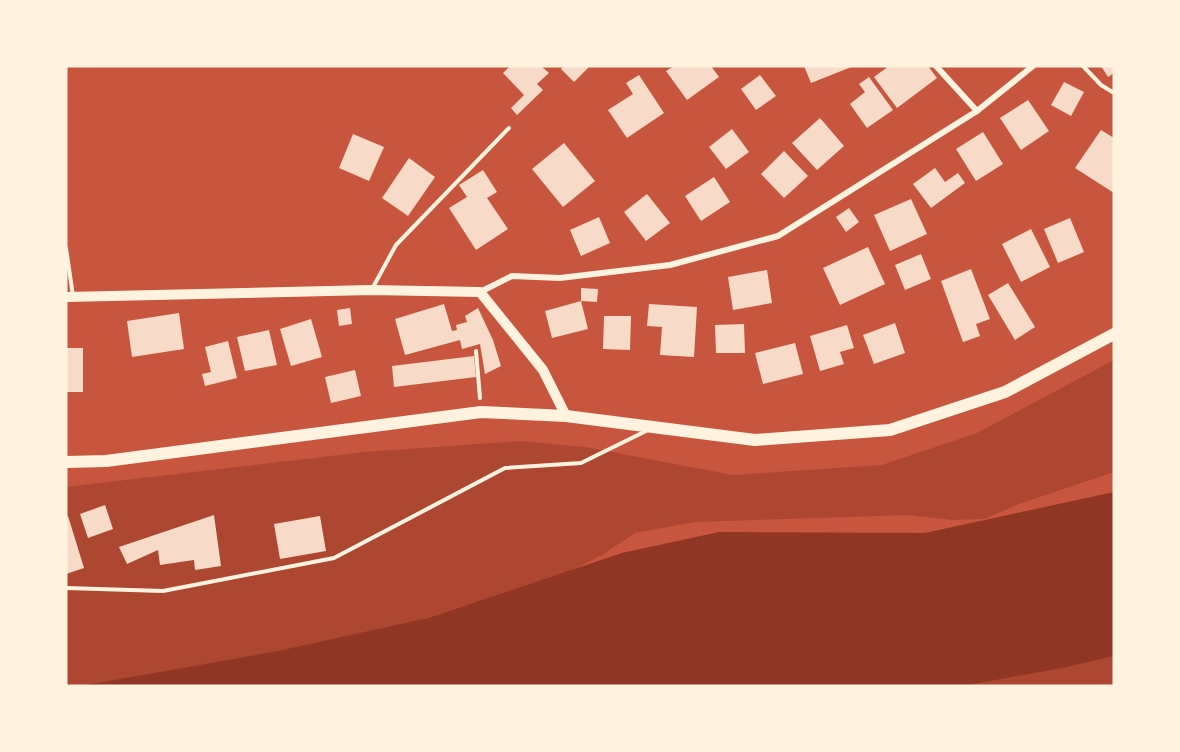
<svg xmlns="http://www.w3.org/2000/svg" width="1180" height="752" font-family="'Noto Sans',sans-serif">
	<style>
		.green { fill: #ae4732 }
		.water { fill: #8f3625 }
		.building { fill: #f7dbc8 }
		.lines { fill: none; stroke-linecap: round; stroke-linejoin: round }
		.path { stroke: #fff3e0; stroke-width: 4 }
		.service { stroke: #fff3e0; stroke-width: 4 }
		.minor { stroke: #fff3e0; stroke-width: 6 }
		.secondary { stroke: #fff3e0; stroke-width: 10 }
		.primary { stroke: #fff3e0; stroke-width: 12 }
	</style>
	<rect width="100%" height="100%" fill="#c8553d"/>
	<g class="green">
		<path d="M1114,360V472L1019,504L984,519L953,520L908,515L695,522L635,533L602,555L557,578L459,607L280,670L249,686H66V487L365,452L520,441L585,447L733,475L882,465L977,433Z"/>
		<path d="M1114,656V686H963L1063,668Z"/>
	</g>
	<path class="water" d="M1114,492V656L1063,668L963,686H81L278,651L428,618L622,553L719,532L925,533Z"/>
	<g class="building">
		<path d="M510,66H541L549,73L537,84L543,90L517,115L511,108L524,95L503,73Z"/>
		<path d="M564,66H587L589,67L574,82L561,69Z"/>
		<path d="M674,66H711L719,77L687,100L666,71Z"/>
		<path d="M804,66H854L811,83Z"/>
		<path d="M889,66H928L937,78L897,108L874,77Z"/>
		<path d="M1101,66H1114V73L1108,77Z"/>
		<path d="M639,75L664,113L627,138L608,110L633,94L626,83Z"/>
		<path d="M760,75L776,96L756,110L741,89Z"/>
		<path d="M869,77L893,110L867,128L850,104L865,92L859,84Z"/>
		<path d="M1064,82L1084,92L1071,116L1051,105Z"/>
		<path d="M1028,100L1049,131L1021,150L1000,118Z"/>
		<path d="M820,118L844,146L817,170L792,143Z"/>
		<path d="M732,129L749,152L726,169L709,147Z"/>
		<path d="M1101,130L1114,138V193L1075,168Z"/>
		<path d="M983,132L1003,164L976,181L956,149Z"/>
		<path d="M353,134L384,147L369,181L339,168Z"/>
		<path d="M564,143L595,181L563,207L532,169Z"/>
		<path d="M784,151L808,176L784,198L761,174Z"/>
		<path d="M409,158L435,177L408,216L382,198Z"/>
		<path d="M935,168L945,182L958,173L965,183L931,208L913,184Z"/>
		<path d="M483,170L497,192L487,198L508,229L476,250L449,208L467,197L459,185Z"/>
		<path d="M714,177L730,202L701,221L685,196Z"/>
		<path d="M647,194L670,223L646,241L624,212Z"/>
		<path d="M911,199L927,234L890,251L874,215Z"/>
		<path d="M849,208L859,222L846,232L836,217Z"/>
		<path d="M599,217L610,243L581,256L570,230Z"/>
		<path d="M1070,218L1084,252L1058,263L1044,229Z"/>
		<path d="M1031,229L1050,267L1021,282L1002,244Z"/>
		<path d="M868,247L885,284L840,305L823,268Z"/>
		<path d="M921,254L931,279L905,290L895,265Z"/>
		<path d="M971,269L990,319L976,324L980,336L963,342L941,281Z"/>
		<path d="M767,270L772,303L733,310L728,277Z"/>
		<path d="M1008,283L1035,327L1015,340L988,295Z"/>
		<path d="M581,288L598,289L597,302L581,301Z"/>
		<path d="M581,301L588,329L552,338L545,311Z"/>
		<path d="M444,304L452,331L457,330L456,325L467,322L465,316L478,308L493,340L501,366L485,374L480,344L462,349L460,340L405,355L395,319Z"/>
		<path d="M649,304L697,307L694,357L660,355L662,327L647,326Z"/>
		<path d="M350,308L352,324L339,326L337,310Z"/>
		<path d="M179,313L184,349L132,357L127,321Z"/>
		<path d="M604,316H631L630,350L603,349Z"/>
		<path d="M311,319L322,357L291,366L280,329Z"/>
		<path d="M895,323L905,353L874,364L863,335Z"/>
		<path d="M744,324L745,353H716L715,325Z"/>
		<path d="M847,325L854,348L840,352L844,364L820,371L810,336Z"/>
		<path d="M269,330L277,365L245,371L237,337Z"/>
		<path d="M228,341L237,378L205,386L202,374L211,372L205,347Z"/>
		<path d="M795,343L803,374L763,384L755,353Z"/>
		<rect x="66" y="348" width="17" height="44"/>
		<path d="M474,356L476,377L394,387L392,366Z"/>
		<path d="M355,370L361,396L331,403L325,377Z"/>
		<path d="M105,505L113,529L88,538L80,514Z"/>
		<path d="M214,515L221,566L195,570L194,560L160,565L158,550L127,564L119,547Z"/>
		<path d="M68,516L84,568L66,574V517Z"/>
		<path d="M320,516L326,551L280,559L274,524Z"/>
	</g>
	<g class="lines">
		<g class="path">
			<path d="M1083,66L1101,85L1114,93"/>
			<path d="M476,351L480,398"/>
		</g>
		<g class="service">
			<path d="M66,248L73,296"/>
			<path d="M372,289L396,245L509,128"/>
			<path d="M66,588L163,591L334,558L505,468L581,463L648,430"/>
		</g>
		<g class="minor">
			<path d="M936,66L977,111"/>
			<path d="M480,292L512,276L560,278L670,265L778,236L977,111L1033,66"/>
		</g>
		<path class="secondary" d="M66,297L371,290L480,292L543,370L566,416"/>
		<path class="primary" d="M66,462L106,461L481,412L566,416L755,440L890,430L1005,392L1114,334"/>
	</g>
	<rect width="1180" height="752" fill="none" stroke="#fff3e0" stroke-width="135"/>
</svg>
